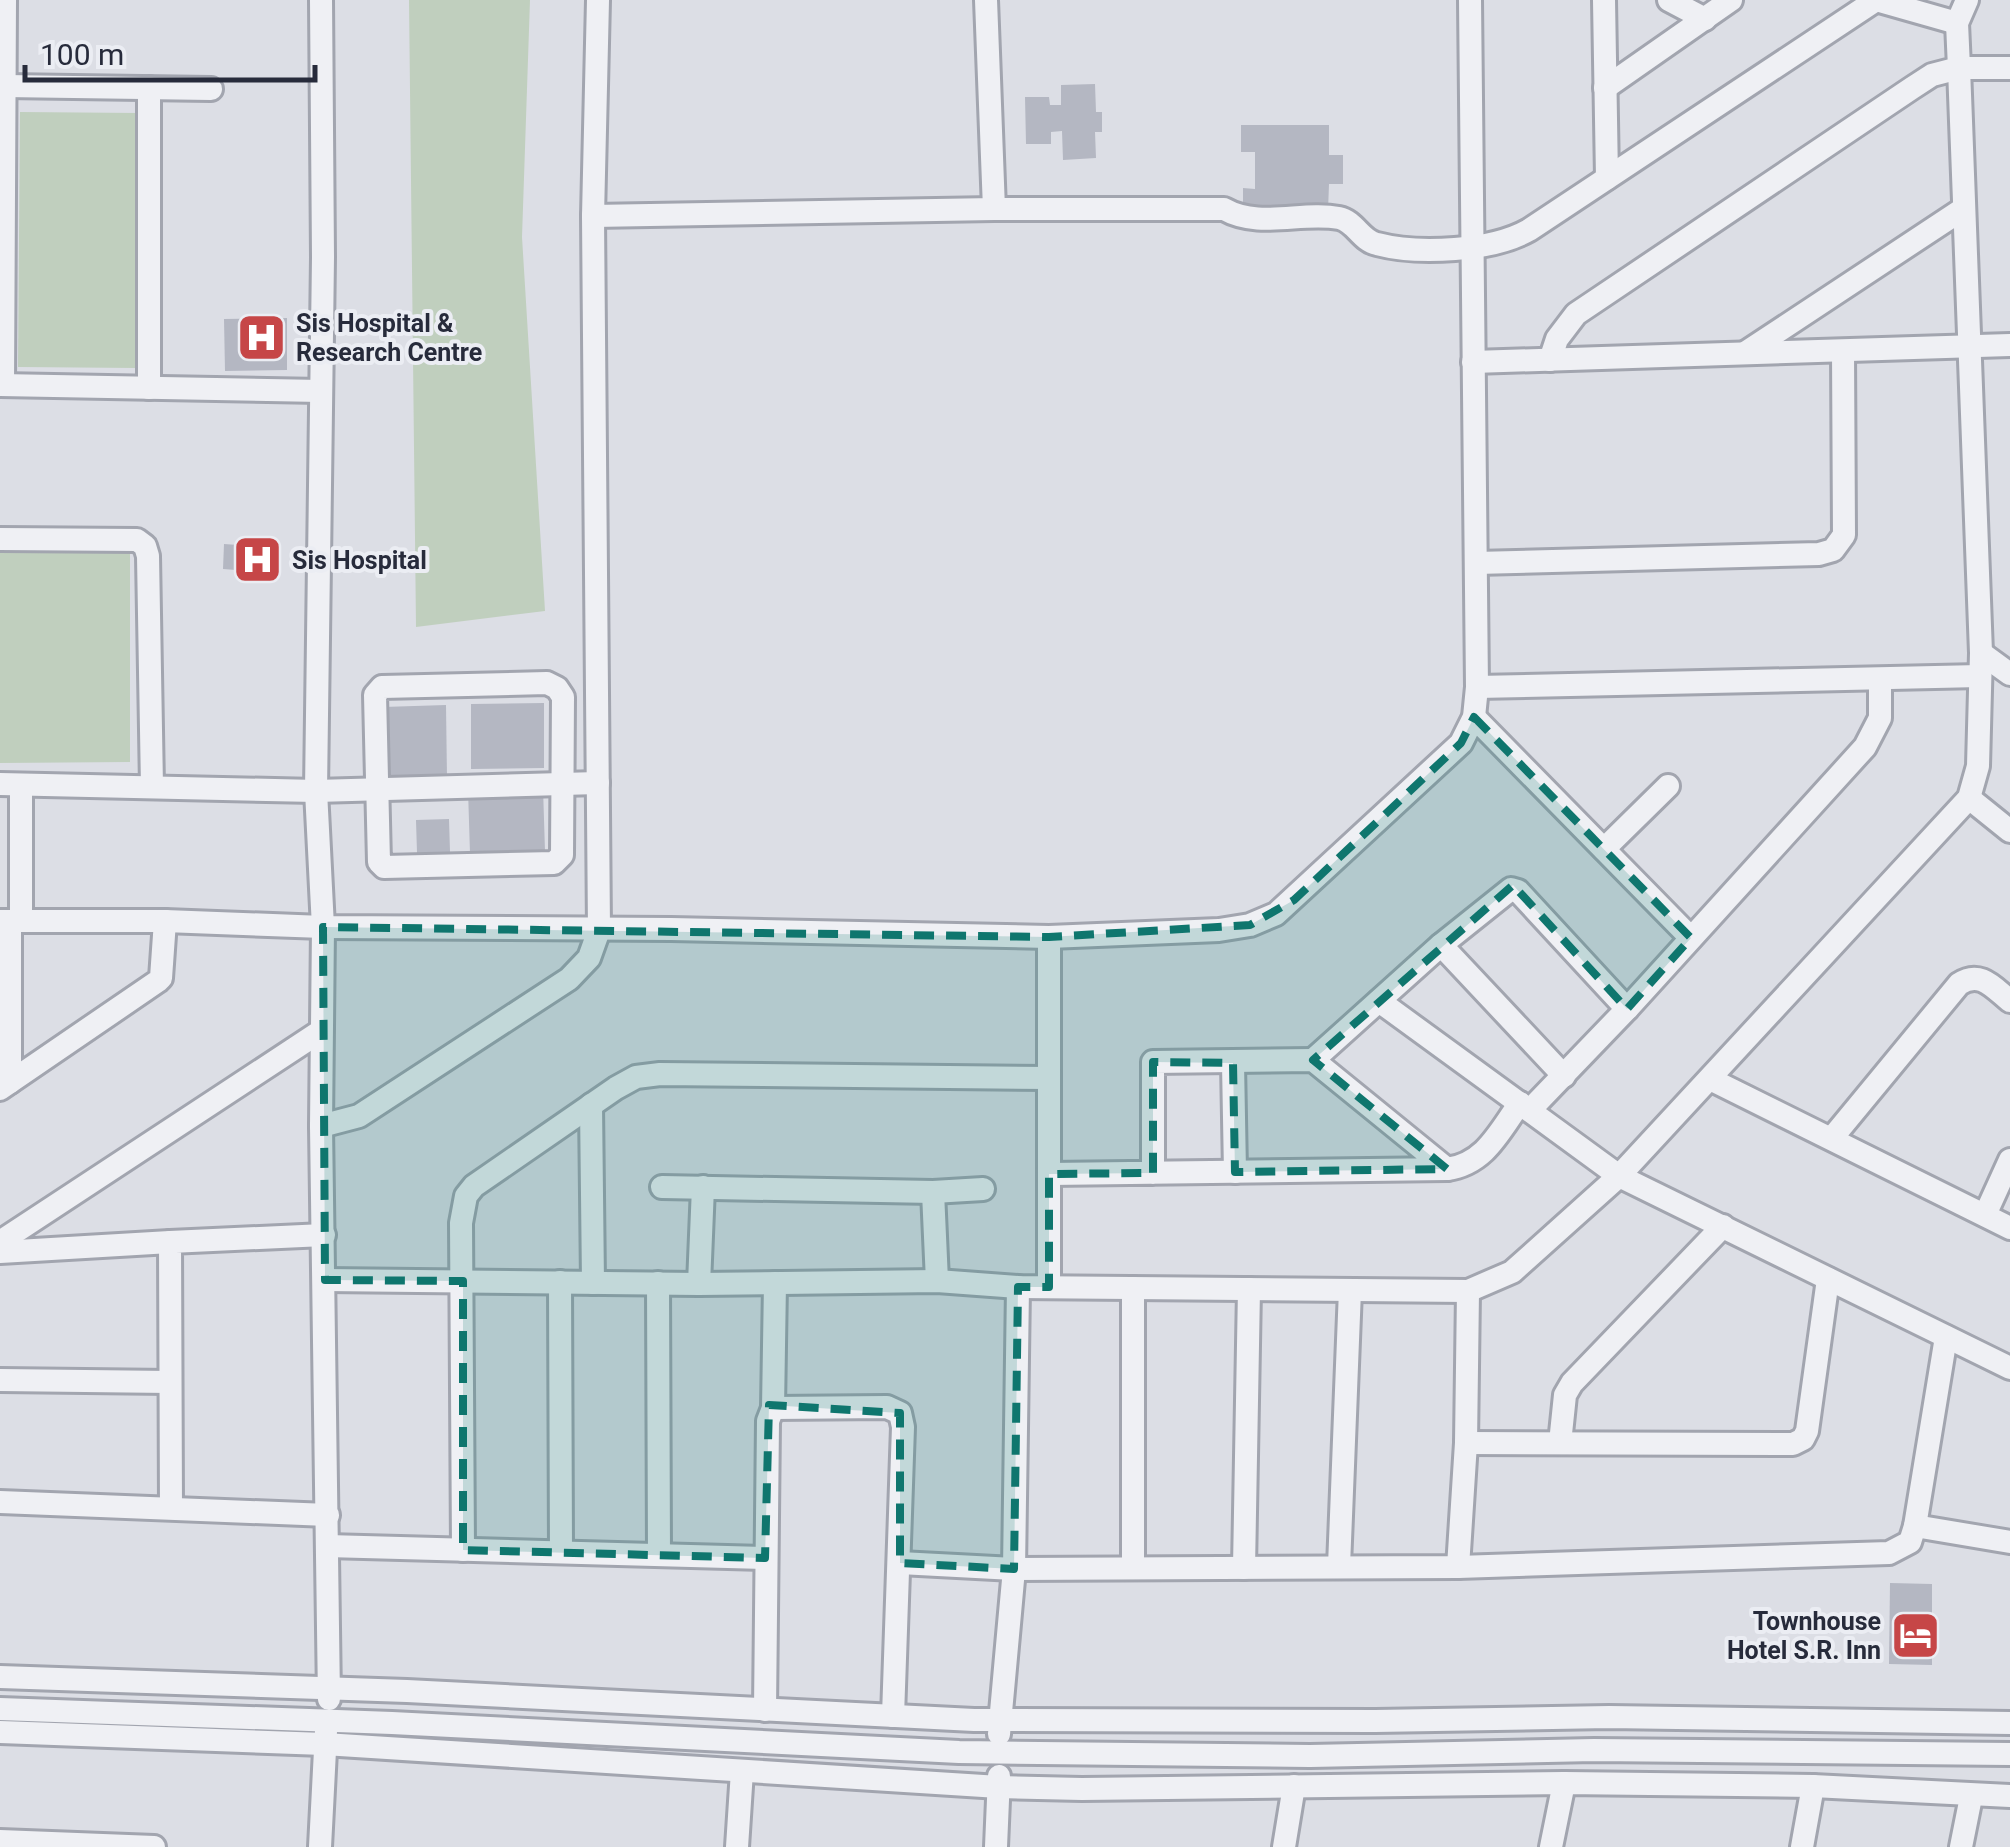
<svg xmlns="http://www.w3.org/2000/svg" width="2010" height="1847" font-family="Roboto,sans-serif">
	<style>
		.green { fill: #c0cfbe }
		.building { fill: #b4b7c2 }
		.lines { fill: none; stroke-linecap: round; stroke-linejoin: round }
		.minor-casing { stroke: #a2a5af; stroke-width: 28 }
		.minor { stroke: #eff0f4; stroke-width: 22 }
		.marked { fill: #0f766e; fill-opacity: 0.2; stroke: #0f766e; stroke-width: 8; stroke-dasharray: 20 12; stroke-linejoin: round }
		.labels { text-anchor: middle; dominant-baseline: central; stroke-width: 8; stroke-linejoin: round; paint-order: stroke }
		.poi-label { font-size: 25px; font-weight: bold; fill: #272b3b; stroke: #ebedf3; text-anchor: start }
	</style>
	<rect width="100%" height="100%" fill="#dcdee5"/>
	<g class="green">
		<path d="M409,0H530L522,237L545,611L416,627Z"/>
		<path d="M20,112L139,113L136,368L18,367Z"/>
		<path d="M0,551H130V762L0,763Z"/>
	</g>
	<g class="building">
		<path d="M1095,84L1096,112H1102V132H1095L1096,158L1063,160L1062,131L1051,132V144H1026L1025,97H1049L1050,105H1061V85Z"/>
		<path d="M1241,125H1329V155H1343V184H1329L1328,211H1243V188L1255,189V152H1241Z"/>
		<path d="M287,318V370L225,371L224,319Z"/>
		<path d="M224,544L280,548L278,573L223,569Z"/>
		<path d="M544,703V768L471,769V704Z"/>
		<path d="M446,705L447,778L385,780L383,707Z"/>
		<path d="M543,788L545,852L470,854L468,790Z"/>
		<path d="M449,819L450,852L417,853L416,820Z"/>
		<path d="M1890,1583L1932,1584V1665L1889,1664Z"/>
	</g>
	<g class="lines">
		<defs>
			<g id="minor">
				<path d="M321,0L323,257L316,791L323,927L321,1126L329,1699"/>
				<path d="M598,0L593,216L994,209L986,0"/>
				<path d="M1604,0L1607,178"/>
				<path d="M1669,0L1705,19"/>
				<path d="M5,86L211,89"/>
				<path d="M1605,88L1731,0"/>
				<path d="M994,209H1224C1259,229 1302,211 1339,218C1355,221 1361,241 1377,244C1419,255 1492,251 1529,230L1876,0L1957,23"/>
				<path d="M1745,353L1963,209"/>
				<path d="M1550,360L1557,339L1576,314L1912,88L1932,75L1959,68L1957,23L1967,0"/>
				<path d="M1473,362L2010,345"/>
				<path d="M0,385L321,391"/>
				<path d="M3,385L5,0"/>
				<path d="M149,388V88"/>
				<path d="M0,539L137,540L145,546L148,556L152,787"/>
				<path d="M1476,563L1819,554L1833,550L1844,535L1843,351"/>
				<path d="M1981,653L2010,674"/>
				<path d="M547,683L557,688L563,697L562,855L554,863L384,867L379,862L375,695L382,687Z"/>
				<path d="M1477,687L1980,676"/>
				<path d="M1474,717L1691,938"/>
				<path d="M0,784L316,791L598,783"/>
				<path d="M1969,798L2010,831"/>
				<path d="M1604,849L1668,786"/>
				<path d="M0,921H165L323,927L671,929L1049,937L1219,930L1250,925L1276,914L1461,743L1474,717L1477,687L1470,0"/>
				<path d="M21,921V785"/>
				<path d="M1049,937V1287"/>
				<path d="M1441,945L1564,1076"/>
				<path d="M1379,1001L1619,1176L2010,1368"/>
				<path d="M1313,1060L1441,945L1511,889L1518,891L1627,1009"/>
				<path d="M1233,1063L1235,1172"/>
				<path d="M1710,1079L2010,1228"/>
				<path d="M10,1082V921"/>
				<path d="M0,1089L158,981L161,978L165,921"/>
				<path d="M591,1105L593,1283"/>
				<path d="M1530,1110L1627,1009L1865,747L1880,718V680"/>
				<path d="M321,1126L359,1116L569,979L589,958L599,930L593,216"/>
				<path d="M1832,1138L1959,984C1980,970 1993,987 2010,1001"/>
				<path d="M1447,1169C1485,1164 1499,1132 1520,1103"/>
				<path d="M1049,1174L1447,1169L1313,1060L1153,1062V1173"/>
				<path d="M662,1187L933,1192L983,1189"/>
				<path d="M933,1192L937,1281"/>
				<path d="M1985,1215L2010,1160"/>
				<path d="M0,1242L321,1031"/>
				<path d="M0,1252L170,1242"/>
				<path d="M325,1280L699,1284L937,1281L1018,1287L1468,1291L1512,1272L1619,1176L1969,798L1978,766L1981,653L1959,68H2010"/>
				<path d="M560,1282L561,1552"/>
				<path d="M658,1283L659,1555"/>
				<path d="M699,1284L703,1187"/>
				<path d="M0,1380L170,1382"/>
				<path d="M773,1408L887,1407L900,1413L903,1427L893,1716"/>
				<path d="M1466,1443L1793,1444L1803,1439L1807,1431L1828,1279"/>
				<path d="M1560,1443L1565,1395L1572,1383L1723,1226"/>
				<path d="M0,1502L328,1515"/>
				<path d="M171,1508L170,1242L324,1235"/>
				<path d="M1915,1526L2010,1542"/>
				<path d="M327,1546L765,1558"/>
				<path d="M463,1550L461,1223L466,1196L474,1186L616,1088L636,1077L660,1074L1049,1078"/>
				<path d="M900,1563L1014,1569L1458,1567L1889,1553L1910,1542L1915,1526L1946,1337"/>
				<path d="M1339,1566L1350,1290"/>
				<path d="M1458,1567L1466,1443L1468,1291"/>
				<path d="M1133,1568V1288"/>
				<path d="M1244,1568L1249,1289"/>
				<path d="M0,1677L407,1691L974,1720L1375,1721L1609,1717L2010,1723"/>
				<path d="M0,1709L392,1723L959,1752L1310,1756L1594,1750L2010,1754"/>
				<path d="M765,1710L768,1421L773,1408L775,1283"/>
				<path d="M0,1732L324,1744L999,1787L1082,1789L1564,1783L1813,1786L2010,1796"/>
				<path d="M999,1734L1014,1569L1018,1287"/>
				<path d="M0,1841L154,1847"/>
				<path d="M320,1847L326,1731"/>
				<path d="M737,1847L742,1771"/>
				<path d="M996,1847L999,1776"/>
				<path d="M1284,1847L1294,1786"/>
				<path d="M1551,1847L1564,1783"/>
				<path d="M1802,1847L1813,1786"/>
				<path d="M1961,1847L1971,1797"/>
			</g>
		</defs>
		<use href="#minor" class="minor-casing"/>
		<use href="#minor" class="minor"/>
	</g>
	<path class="marked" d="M1474,717L1691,938L1627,1009L1513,885L1313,1060L1447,1169L1235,1172L1233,1063L1153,1062V1173L1049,1174V1287H1018L1014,1569L900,1563V1413L769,1405L765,1558L463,1550V1281L325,1280L323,927L1049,937L1250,925L1294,900L1461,743Z"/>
	<defs>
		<symbol id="hospital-square" viewBox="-11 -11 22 22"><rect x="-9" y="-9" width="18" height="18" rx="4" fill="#c64647" stroke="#ebedf3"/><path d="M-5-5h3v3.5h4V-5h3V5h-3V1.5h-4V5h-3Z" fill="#fff"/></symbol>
		<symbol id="hotel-square" viewBox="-11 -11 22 22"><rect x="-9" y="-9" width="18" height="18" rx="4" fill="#c64647" stroke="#ebedf3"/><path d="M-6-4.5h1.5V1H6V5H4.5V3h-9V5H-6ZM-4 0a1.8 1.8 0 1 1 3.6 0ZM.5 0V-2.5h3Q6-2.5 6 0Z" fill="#fff"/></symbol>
	</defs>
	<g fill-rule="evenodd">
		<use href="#hospital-square" x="234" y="310" width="55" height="55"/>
		<use href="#hospital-square" x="230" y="532" width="55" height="55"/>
		<use href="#hotel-square" x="1888" y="1608" width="55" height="55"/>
	</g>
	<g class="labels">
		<g class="poi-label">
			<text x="296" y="323">Sis Hospital &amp;<tspan x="296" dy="29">Research Centre</tspan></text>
			<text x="292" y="560">Sis Hospital</text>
			<text x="1881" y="1621" text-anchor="end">Townhouse<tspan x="1881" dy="29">Hotel S.R. Inn</tspan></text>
		</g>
	</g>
	<path d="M25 65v15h290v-15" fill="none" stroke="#272b3b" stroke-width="5"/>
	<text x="40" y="65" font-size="30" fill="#272b3b" stroke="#ebedf3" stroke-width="8" paint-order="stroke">100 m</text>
</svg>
